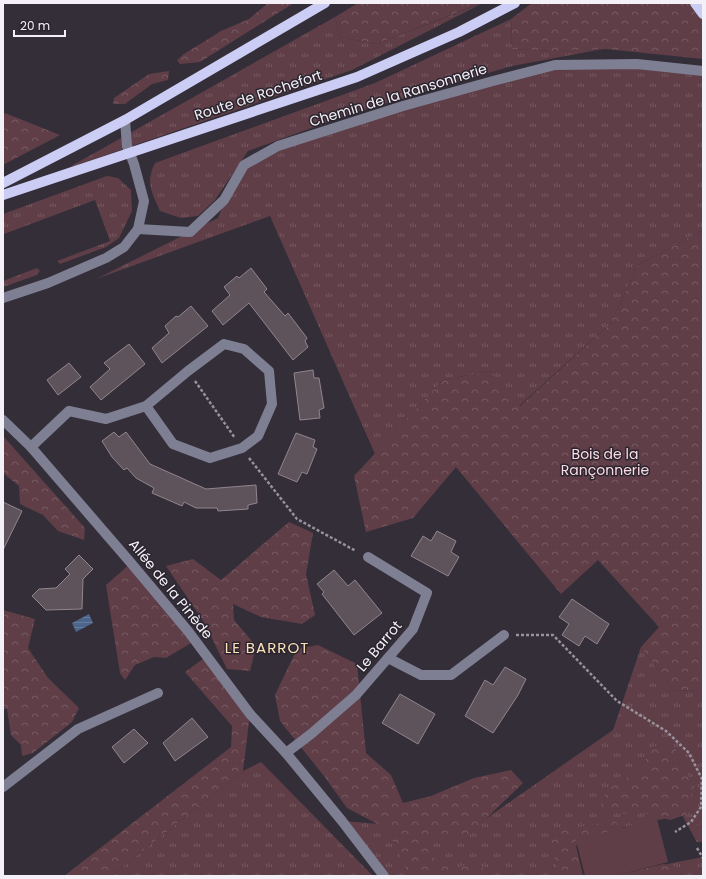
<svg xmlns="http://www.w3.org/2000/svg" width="706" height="879" font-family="Poppins,sans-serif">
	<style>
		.grass { fill: url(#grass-tufts) }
		.forest { fill: url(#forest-crowns) }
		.pitch { fill: #5f3e47 }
		.water { fill: url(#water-rules) }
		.building { fill: #5e535b; stroke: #91858e }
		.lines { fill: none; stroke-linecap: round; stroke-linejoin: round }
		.path { stroke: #97929b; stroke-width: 2.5; stroke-dasharray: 3 2; stroke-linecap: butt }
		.minor { stroke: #7e7f93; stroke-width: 10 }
		.major { stroke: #cbcdf5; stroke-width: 10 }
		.labels { text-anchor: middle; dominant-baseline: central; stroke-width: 3; stroke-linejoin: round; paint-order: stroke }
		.street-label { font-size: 14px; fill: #f4f0f7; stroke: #2a252e }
		.park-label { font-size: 14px; fill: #fcdae3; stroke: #2a252e }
		.neighbourhood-label { font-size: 15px; letter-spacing: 1px; fill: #fae0b8; stroke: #2a252e }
	</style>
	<defs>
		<pattern id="grass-tufts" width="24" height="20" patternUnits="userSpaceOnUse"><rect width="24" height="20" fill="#5f3e47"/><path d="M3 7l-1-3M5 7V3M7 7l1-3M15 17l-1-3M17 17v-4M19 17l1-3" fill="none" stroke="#775a62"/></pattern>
		<pattern id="forest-crowns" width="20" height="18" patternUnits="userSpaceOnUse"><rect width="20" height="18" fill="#5f3e47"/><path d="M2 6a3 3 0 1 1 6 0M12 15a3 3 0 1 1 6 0" fill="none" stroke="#775a62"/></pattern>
		<pattern id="water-rules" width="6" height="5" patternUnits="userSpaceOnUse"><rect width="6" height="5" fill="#4c668b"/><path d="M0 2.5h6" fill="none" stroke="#667c9c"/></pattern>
	</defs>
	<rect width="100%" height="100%" fill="#342e39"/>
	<g class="grass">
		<path d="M483,3L352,70L68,168L335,17L340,37L376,44Z"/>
		<path d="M511,19L512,49L554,51L603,49L512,66L347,115L248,151L215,200L198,216L181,218L160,211C152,192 145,183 155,163L375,83Z"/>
		<path d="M555,65L703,71V230L638,265L610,324L519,406L490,371L443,380L375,454L270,216L96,279L218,218L229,191L244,165L278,146Z"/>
		<path d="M107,176L118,178L131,190L132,211L119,238L106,247L60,264L57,261L110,241L95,200L4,234L3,214Z"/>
		<path d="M37,268L40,271L37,275L3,287V281Z"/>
		<path d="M641,647L673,690L703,691V842H697L682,815L573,838L583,876H388L342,821L468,831L613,730Z"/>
		<path d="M261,762L373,876H111L243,771Z"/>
		<path d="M703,857V876H620L672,863Z"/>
	</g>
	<g class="forest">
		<path d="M268,3H294L200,62L180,64L177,60L184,54L221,31L249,19Z"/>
		<path d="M358,3H482L376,44L340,37L335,17Z"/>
		<path d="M532,3H695L703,14V59L606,49L554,51L512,49L511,19Z"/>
		<path d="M169,71L168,80L152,84L125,104H113L114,98L149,74Z"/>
		<path d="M5,113L60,135L3,165V115Z"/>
		<path d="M703,230V691L673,690L641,647L659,627L598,560L561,594L456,467L413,518L366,532L354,476L443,380L490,371L520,406L610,324L638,265Z"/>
		<path d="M3,436L85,528L84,540L58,531L43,515L20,504L19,486L3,473Z"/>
		<path d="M289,522L313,533L306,574L315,615L302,624L261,617L233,604L234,620L256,646L250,671L227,669L204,622L166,566L193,559L221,580Z"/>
		<path d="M131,563L196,640L166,658L154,657L135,665L125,680L120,673L106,585Z"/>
		<path d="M3,610L35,619L28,648L48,678L79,708L72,722L33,753L22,756L21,745L11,735L7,709H3Z"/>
		<path d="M318,645L357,664L366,753L391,775L403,803L431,796L474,778L511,770L523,783L466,838L429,837L430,855L451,870L469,864L485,869L487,876H410L387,829L347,808L324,776L280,721L275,695L297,649Z"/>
		<path d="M207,656L250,714L243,771L111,876H64L231,747L232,726L185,672Z"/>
		<path d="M653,746L675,748L694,787L685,815L670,820L641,812L620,814L604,807C599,782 629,782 640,768C646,761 649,753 653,746Z"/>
		<path d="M615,821L623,829L582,843L576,846L583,876H559L549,837L553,831Z"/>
		<path d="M703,822V842H697L690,829Z"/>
		<path d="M663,864L676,866L678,876H614Z"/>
	</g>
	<path class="pitch" d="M657,819L668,862L615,876H585L576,840Z"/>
	<path class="water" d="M89,614L93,623L76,632L72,623Z"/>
	<g class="building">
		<path d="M251,268L267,289L264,292L285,316L288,313L307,338L305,341L308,347L293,360L249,303L223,325L212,311L230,295L224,287L237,276L239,278Z"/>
		<path d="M191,306L208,326L162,363L152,348L169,333L165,326L176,316L178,317Z"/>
		<path d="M129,344L145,364L101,400L90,387L110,369L104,363Z"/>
		<path d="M69,363L81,377L58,395L47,380Z"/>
		<path d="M313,370L314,378H319L324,408L319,410L320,418L300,420L294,373Z"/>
		<path d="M114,432L119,437L126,432L150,464L206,489L256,485L257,503L248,505V509L218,511L217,508H196L184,502L182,506L152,493L154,488L136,478L127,468L124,470L112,457L102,441Z"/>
		<path d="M296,433L315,440L313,447L317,449L307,474L302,472L297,482L278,474Z"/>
		<path d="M3,502L22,511L3,550Z"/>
		<path d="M437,531L456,541L451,552L459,557L448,576L411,556L423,536L431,541Z"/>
		<path d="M79,555L93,569L83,579L82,609L46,610L32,596L39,589L56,588L70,574L65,569Z"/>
		<path d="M334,570L348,586L355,580L382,613L354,635L322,594L324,592L317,584Z"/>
		<path d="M572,599L609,624L597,644L585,636L579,646L562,635L569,624L559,617Z"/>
		<path d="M505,667L526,679L518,695L493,733L465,716L485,680L493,685Z"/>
		<path d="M400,694L435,714L418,744L382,723Z"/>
		<path d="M192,718L208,737L175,761L163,743Z"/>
		<path d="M134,729L148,743L124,763L112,747Z"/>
	</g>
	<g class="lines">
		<g class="path">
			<path d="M195,381L235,438"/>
			<path d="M249,458L297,519L356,551"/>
			<path d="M516,635H553L617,701L666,731L689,753L702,779L701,807L691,822L675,832"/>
			<path d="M697,848L703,858"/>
		</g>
		<g class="minor">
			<path d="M138,229L190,232L224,200L244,165L278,146L403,106L493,81L555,65L637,64L703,71"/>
			<path d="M3,298L48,283L106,258L124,247L138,229L144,201L134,164L127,146L125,120"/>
			<path d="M3,420L31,447L131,563L188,631L250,714L286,753L342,821L384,876"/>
			<path d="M31,447L69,411L106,419L146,406L188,371L224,344L244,349L269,371L272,404L258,436L242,448L210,458L173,444L146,406"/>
			<path d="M388,658L421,675H451L504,635"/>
			<path d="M286,753L311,734L356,695L413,629L427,593L368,557"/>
			<path d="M3,787L78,729L158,693"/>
		</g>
		<g class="major">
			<path d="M695,3L703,14"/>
			<path d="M3,183L125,120L325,3"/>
			<path d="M3,195L357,77L459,32L515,3"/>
		</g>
	</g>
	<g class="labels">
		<g class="street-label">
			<text transform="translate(258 95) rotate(-18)">Route de Rochefort</text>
			<text transform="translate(398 95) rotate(-17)">Chemin de la Ransonnerie</text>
			<text transform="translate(171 589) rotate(51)">Allée de la Pinède</text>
			<text transform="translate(379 646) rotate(-50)">Le Barrot</text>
		</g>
		<g class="park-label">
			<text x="605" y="454">Bois de la<tspan x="605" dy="16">Rançonnerie</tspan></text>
		</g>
		<g class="neighbourhood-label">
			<text x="267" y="647">LE BARROT</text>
		</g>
	</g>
	<rect width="706" height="879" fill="none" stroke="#f4f0f7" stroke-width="8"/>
	<path d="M14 30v6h51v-6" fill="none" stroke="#f4f0f7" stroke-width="2"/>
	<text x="20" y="30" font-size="12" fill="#f4f0f7" stroke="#2a252e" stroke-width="3" paint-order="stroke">20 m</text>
</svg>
